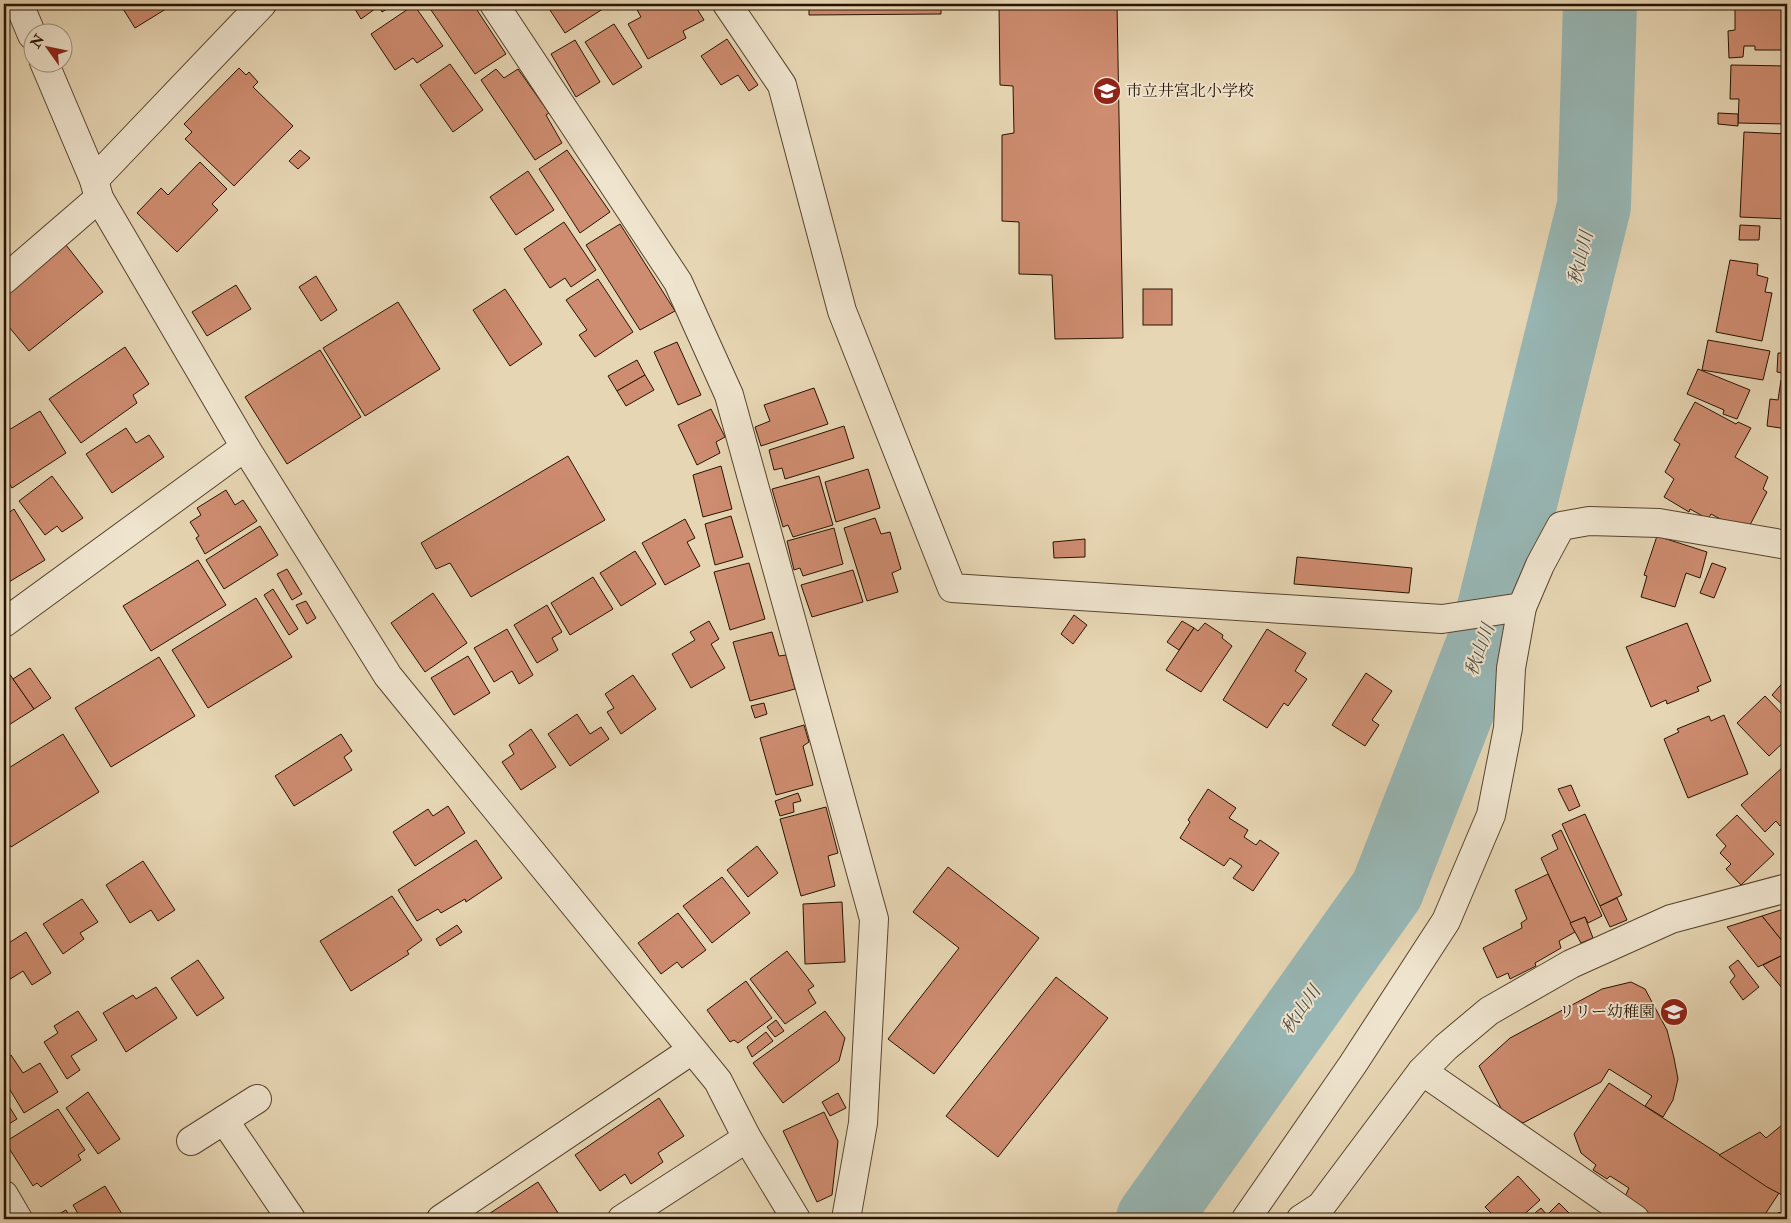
<svg xmlns="http://www.w3.org/2000/svg" width="1791" height="1223" font-family="'IM FELL Double Pica','Noto Serif JP',serif">
	<style>
		.lines { fill: none; stroke-linecap: round; stroke-linejoin: round }
		.river { stroke: #98b7b5; stroke-width: 74 }
		.building { fill: #ce8c70; stroke: #271300 }
		.minor-casing { stroke: #57442d; stroke-width: 30 }
		.minor { stroke: #efe4ce; stroke-width: 28 }
		.labels { text-anchor: middle; dominant-baseline: central; stroke-width: 4; stroke-linejoin: round; paint-order: stroke }
		.poi-label { font-size: 16px; fill: #271300; stroke: #efe4ce; text-anchor: start }
		.water-label { font-size: 18px; font-style: italic; fill: #4f4c3f; stroke: #efe4ce }
	</style>
	<rect width="100%" height="100%" fill="#e7d6b4"/>
	<filter id="stains"><feTurbulence type="fractalNoise" baseFrequency=".004" numOctaves="4"/><feColorMatrix values="0 0 0 0 .2 0 0 0 0 .09 0 0 0 0 .02 0 0 0 .5 -.17"/></filter>
	<radialGradient id="worn" r=".72"><stop offset=".6" stop-color="#630" stop-opacity="0"/><stop offset="1" stop-color="#630" stop-opacity=".3"/></radialGradient>
	<g class="lines">
		<path class="river" d="M1153,1219L1387,890L1488,632L1594,206L1600,4"/>
	</g>
	<g class="building">
		<path d="M120,4H174L135,28Z"/>
		<path d="M352,4H395L382,12L379,6L361,19Z"/>
		<path d="M439,4H450L454,9L463,4H473L506,54L475,74L431,10Z"/>
		<path d="M546,4H604L606,7L565,33Z"/>
		<path d="M639,4H694L704,20L683,31L686,38L648,59L628,24L641,17L635,6Z"/>
		<path d="M809,4H941V14L809,15Z"/>
		<path d="M999,4H1117L1123,338L1055,339L1052,275L1019,274V222L1002,221V135L1014,133L1013,86L1000,85Z"/>
		<path d="M1735,4H1784L1785,50H1755V46H1744L1743,57L1729,58L1728,31L1735,30Z"/>
		<path d="M414,5L443,46L417,63L413,58L395,70L371,34Z"/>
		<path d="M614,24L642,67L613,85L585,42Z"/>
		<path d="M727,39L758,85L749,91L738,75L721,85L701,56Z"/>
		<path d="M575,40L600,82L576,97L551,54Z"/>
		<path d="M450,64L483,110L453,132L420,85Z"/>
		<path d="M1731,65L1787,66V124L1738,123L1739,99H1730Z"/>
		<path d="M239,68L246,75L249,72L258,82L253,87L293,126L234,186L185,139L192,132L184,124Z"/>
		<path d="M496,69L504,78L518,69L549,113L546,115L562,143L535,160L481,80Z"/>
		<path d="M1718,113L1738,114V126L1718,124Z"/>
		<path d="M1744,132L1787,134V219L1740,217Z"/>
		<path d="M300,150L310,158L298,169L289,161Z"/>
		<path d="M567,150L610,212L580,233L539,169Z"/>
		<path d="M200,162L227,189L212,204L218,210L177,252L137,213L161,188L168,195Z"/>
		<path d="M528,171L554,210L516,235L490,197Z"/>
		<path d="M564,222L596,270L571,287L565,278L550,288L524,249Z"/>
		<path d="M620,224L675,311L640,330L586,245Z"/>
		<path d="M1740,225L1760,226L1759,240H1739Z"/>
		<path d="M66,245L103,292L29,351L4,321V293Z"/>
		<path d="M1730,260L1758,264L1757,275L1768,278L1765,292L1772,293L1762,341L1716,332Z"/>
		<path d="M316,276L337,310L321,321L299,287Z"/>
		<path d="M598,279L633,332L595,357L579,335L587,330L566,300Z"/>
		<path d="M236,285L251,309L207,336L192,312Z"/>
		<path d="M505,289L542,344L510,366L473,310Z"/>
		<rect x="1143" y="289" width="29" height="36"/>
		<path d="M398,302L440,369L365,416L323,348Z"/>
		<path d="M1784,334H1787V374L1777,372L1778,353H1782Z"/>
		<path d="M1708,340L1770,351L1763,380L1702,370Z"/>
		<path d="M677,342L701,395L678,405L654,352Z"/>
		<path d="M125,347L149,384L133,395L137,403L81,443L49,399Z"/>
		<path d="M320,350L361,417L287,464L245,397Z"/>
		<path d="M637,360L645,375L617,391L608,376Z"/>
		<path d="M1698,369L1750,390L1737,419L1723,414L1724,410L1687,394Z"/>
		<path d="M645,375L654,390L626,406L617,391Z"/>
		<path d="M1781,380L1787,381V429L1767,426L1770,399L1778,400Z"/>
		<path d="M814,388L828,424L761,446L755,427L770,421L764,405Z"/>
		<path d="M1695,402L1736,424L1738,422L1751,428L1735,457L1768,477L1763,489L1767,492L1750,525L1744,523L1741,530L1711,514L1708,519L1690,509L1689,512L1664,497L1674,479L1665,472L1680,444L1674,440Z"/>
		<path d="M711,409L725,437L716,442L720,453L697,465L678,425Z"/>
		<path d="M40,411L66,453L12,488L4,475V433Z"/>
		<path d="M844,426L854,458L785,479L782,468L774,470L769,450Z"/>
		<path d="M126,428L136,443L149,435L164,457L112,493L86,454Z"/>
		<path d="M568,456L605,520L471,597L450,563L436,569L421,543Z"/>
		<path d="M721,466L732,509L703,517L693,475Z"/>
		<path d="M868,469L880,508L836,522L825,482Z"/>
		<path d="M52,476L83,518L62,532L57,526L45,535L19,501Z"/>
		<path d="M819,476L833,525L793,537L788,525L783,527L772,489Z"/>
		<path d="M4,489L10,499L4,503Z"/>
		<path d="M226,490L235,505L243,500L257,521L205,554L196,538L199,536L190,522L201,515L197,508Z"/>
		<path d="M1787,500V531L1782,530Z"/>
		<path d="M14,509L45,560L4,585V516Z"/>
		<path d="M731,516L743,557L715,565L705,524Z"/>
		<path d="M875,518L881,534L890,532L901,569L892,573L898,592L867,601L844,528Z"/>
		<path d="M685,519L695,538L687,542L700,566L665,585L642,543Z"/>
		<path d="M260,526L278,555L224,589L206,560Z"/>
		<path d="M834,528L843,564L803,576L800,568L794,570L787,541Z"/>
		<path d="M1657,536L1707,552L1700,578L1686,573L1675,607L1641,597L1647,576L1644,575Z"/>
		<path d="M1085,539V557L1054,558L1053,542Z"/>
		<path d="M635,551L656,584L621,606L600,573Z"/>
		<path d="M1297,557L1412,568L1409,593L1294,584Z"/>
		<path d="M198,560L226,605L151,651L123,606Z"/>
		<path d="M749,563L765,619L730,630L714,572Z"/>
		<path d="M1712,563L1726,568L1714,598L1700,593Z"/>
		<path d="M287,569L302,594L292,600L277,574Z"/>
		<path d="M853,570L863,602L812,617L801,585Z"/>
		<path d="M593,577L613,609L570,635L551,603Z"/>
		<path d="M273,589L298,629L289,635L264,595Z"/>
		<path d="M433,593L467,643L425,672L391,623Z"/>
		<path d="M256,598L292,657L208,708L172,650Z"/>
		<path d="M306,601L316,618L307,624L296,605Z"/>
		<path d="M547,605L562,632L552,638L558,650L537,663L514,625Z"/>
		<path d="M1074,615L1087,625L1073,644L1061,634Z"/>
		<path d="M709,621L719,639L711,644L725,668L691,688L672,654L695,640L690,632Z"/>
		<path d="M1182,621L1194,628L1179,650L1167,642Z"/>
		<path d="M1205,623L1223,635L1222,638L1232,646L1201,692L1166,670L1194,628L1198,631Z"/>
		<path d="M1687,623L1711,681L1697,687L1699,691L1667,704L1666,700L1651,707L1626,647Z"/>
		<path d="M507,629L533,675L519,684L512,671L494,682L474,648Z"/>
		<path d="M1267,629L1306,653L1295,671L1307,679L1288,706L1284,703L1267,728L1223,700Z"/>
		<path d="M772,632L779,656L786,655L795,689L750,701L733,642Z"/>
		<path d="M468,656L490,693L454,715L431,678Z"/>
		<path d="M159,657L195,716L111,767L75,708Z"/>
		<path d="M4,666L34,709L4,728Z"/>
		<path d="M30,668L51,698L34,709L13,679Z"/>
		<path d="M1366,673L1392,691L1372,720L1379,725L1365,746L1332,725Z"/>
		<path d="M633,675L656,709L621,734L607,712L614,708L605,694Z"/>
		<path d="M1787,678V709L1772,695Z"/>
		<path d="M1765,696L1787,719V739L1769,756L1737,723Z"/>
		<path d="M764,703L767,714L755,718L751,706Z"/>
		<path d="M577,714L590,734L601,727L609,739L570,766L548,734Z"/>
		<path d="M1724,715L1748,774L1688,798L1664,739L1679,732L1677,729L1709,716L1711,721Z"/>
		<path d="M804,725L809,742L803,746L813,785L776,795L760,738Z"/>
		<path d="M531,729L556,767L521,790L502,762L514,754L509,745Z"/>
		<path d="M63,734L99,792L11,847L4,836V771Z"/>
		<path d="M341,734L352,751L344,757L352,770L294,806L275,776Z"/>
		<path d="M1783,767L1787,772V820L1780,826L1776,821L1765,832L1741,805Z"/>
		<path d="M1571,785L1580,806L1569,811L1558,789Z"/>
		<path d="M1208,789L1236,808L1229,818L1248,830L1244,837L1256,845L1260,840L1279,853L1253,891L1233,878L1242,866L1230,858L1224,866L1180,838L1190,822L1188,820Z"/>
		<path d="M798,793L801,801L793,803L794,812L780,816L775,801Z"/>
		<path d="M448,806L465,833L415,866L393,832L428,809L433,816Z"/>
		<path d="M826,807L838,853L828,856L835,886L801,896L780,819Z"/>
		<path d="M1585,814L1622,895L1600,906L1562,824Z"/>
		<path d="M1737,815L1774,854L1741,885L1726,869L1731,864L1720,853L1726,846L1716,835Z"/>
		<path d="M1561,830L1602,916L1588,923L1585,917L1570,923L1541,858L1558,849L1552,835Z"/>
		<path d="M476,840L502,878L466,902L465,899L441,913L438,909L417,921L398,890Z"/>
		<path d="M757,846L778,873L748,897L727,870Z"/>
		<path d="M143,861L175,910L158,921L151,910L130,923L106,885Z"/>
		<path d="M948,867L1039,938L934,1074L888,1039L959,948L913,912Z"/>
		<path d="M1548,874L1575,932L1559,941L1561,948L1535,963L1536,966L1510,979L1508,973L1497,978L1483,948L1522,928L1521,923L1527,919L1515,890Z"/>
		<path d="M722,877L750,913L712,943L683,906Z"/>
		<path d="M392,896L422,940L407,951L409,954L351,991L320,941Z"/>
		<path d="M1617,898L1627,920L1610,927L1600,906Z"/>
		<path d="M82,899L98,922L80,933L84,939L63,954L43,924Z"/>
		<path d="M842,902L845,962L805,964L803,904Z"/>
		<path d="M1787,908V947L1762,916Z"/>
		<path d="M678,913L706,950L682,968L677,962L661,974L638,943Z"/>
		<path d="M1762,916L1787,947V953L1758,967L1727,927Z"/>
		<path d="M1585,917L1593,938L1581,943L1570,923Z"/>
		<path d="M457,925L462,932L440,946L436,939Z"/>
		<path d="M26,932L51,973L32,985L23,971L4,983V946Z"/>
		<path d="M787,951L814,986L808,990L816,1003L785,1024L750,979Z"/>
		<path d="M1787,953V994L1763,965Z"/>
		<path d="M198,960L224,998L197,1016L171,978Z"/>
		<path d="M1738,960L1759,987L1743,1000L1730,982L1735,976L1729,967Z"/>
		<path d="M1056,977L1108,1018L998,1157L946,1116Z"/>
		<path d="M746,981L772,1018L738,1043L734,1040L730,1042L707,1010Z"/>
		<path d="M1631,982L1645,989L1667,1030L1674,1058L1678,1079L1673,1100L1663,1117L1645,1106L1652,1096L1609,1069L1601,1082L1523,1123L1502,1110L1479,1066L1510,1038L1602,989Z"/>
		<path d="M156,987L177,1018L126,1052L103,1013L133,995L136,999Z"/>
		<path d="M78,1011L97,1040L71,1056L80,1070L67,1079L44,1042L58,1033L54,1026Z"/>
		<path d="M825,1011L845,1038L839,1061L783,1103L753,1063Z"/>
		<path d="M776,1020L784,1031L775,1037L767,1027Z"/>
		<path d="M766,1032L773,1041L752,1057L747,1047Z"/>
		<path d="M11,1055L23,1073L40,1063L58,1092L24,1113L4,1080V1059Z"/>
		<path d="M1609,1083L1779,1193L1762,1219H1648L1623,1201L1629,1188L1610,1176L1607,1179L1593,1170L1596,1165L1581,1153L1574,1134Z"/>
		<path d="M88,1092L120,1139L98,1154L66,1108Z"/>
		<path d="M838,1093L846,1108L830,1116L822,1102Z"/>
		<path d="M4,1098L17,1119L4,1127Z"/>
		<path d="M659,1098L684,1136L658,1153L663,1162L631,1184L625,1174L600,1191L575,1155Z"/>
		<path d="M58,1109L85,1150L78,1155L81,1160L41,1187L37,1183L33,1186L5,1142Z"/>
		<path d="M824,1112L838,1141L832,1195L817,1202L783,1131Z"/>
		<path d="M1787,1121V1194L1784,1196L1767,1187L1719,1155L1760,1132L1766,1138Z"/>
		<path d="M1518,1176L1540,1200L1519,1219H1497L1485,1207Z"/>
		<path d="M538,1182L562,1219H481Z"/>
		<path d="M105,1186L125,1219H81L73,1205Z"/>
		<path d="M1559,1203L1575,1219H1528L1541,1208L1547,1215Z"/>
		<path d="M66,1210L71,1219H50Z"/>
		<path d="M1779,1212L1786,1219H1772Z"/>
	</g>
	<g class="lines">
		<defs>
			<g id="minor">
				<path d="M19,4L32,35"/>
				<path d="M494,4L678,282L729,395L874,919L863,1123L846,1219"/>
				<path d="M727,4L782,85L842,311L952,588L1442,619L1522,607"/>
				<path d="M44,62L94,180L99,198L245,447L388,676L718,1081L747,1138L796,1219"/>
				<path d="M94,180L262,4"/>
				<path d="M4,280L99,198"/>
				<path d="M4,623L245,447"/>
				<path d="M224,1120L291,1219"/>
				<path d="M191,1141L257,1099"/>
				<path d="M4,1195L18,1219"/>
				<path d="M441,1219L692,1050"/>
				<path d="M622,1219L747,1138"/>
				<path d="M1246,1219L1353,1064L1446,921L1491,815L1508,728L1511,668L1522,607L1540,565L1561,526L1589,521L1659,523L1787,545"/>
				<path d="M1301,1219L1321,1206L1422,1071"/>
				<path d="M1635,1219L1422,1071L1446,1047L1489,1011L1571,964L1671,919L1787,888"/>
			</g>
		</defs>
		<use href="#minor" class="minor-casing"/>
		<use href="#minor" class="minor"/>
	</g>
	<defs>
		<symbol id="school-disc" viewBox="-11 -11 22 22"><circle r="9.5" fill="#8f2418" stroke="#efe4ce"/><path d="M0-5L7-2L0 1L-7-2ZM-4 1L0 2.5L4 1V4Q0 6-4 4Z" fill="#fff"/></symbol>
	</defs>
	<g fill-rule="evenodd">
		<use href="#school-disc" x="1091" y="75" width="32" height="32"/>
		<use href="#school-disc" x="1658" y="996" width="32" height="32"/>
	</g>
	<g class="labels">
		<g class="poi-label">
			<text x="1126" y="91">市立井宮北小学校</text>
			<text x="1655" y="1012" text-anchor="end">リリー幼稚園</text>
		</g>
		<g class="water-label">
			<text transform="translate(1581 258) rotate(-76)">秋山川</text>
			<text transform="translate(1480 650) rotate(-70)">秋山川</text>
			<text transform="translate(1301 1010) rotate(-55)">秋山川</text>
		</g>
	</g>
	<rect width="1791" height="1223" fill="none" stroke="#e7d6b4" stroke-width="20"/>
	<rect x="5" y="5" width="1781" height="1213" fill="none" stroke="#271300" stroke-width="2.5"/>
	<rect x="10" y="10" width="1771" height="1203" fill="none" stroke="#271300"/>
	<g transform="translate(48 48) rotate(303)"><circle r="24" fill="#efe4ce" stroke="#9f907c"/>
	<path d="M0-4L9 19L0 12L-9 19Z" fill="#8f2418"/>
	<text y="-8" font-size="14" font-weight="bold" text-anchor="middle" fill="#271300">N</text>
	</g>
	<rect width="100%" height="100%" filter="url(#stains)"/>
	<rect width="100%" height="100%" fill="url(#worn)"/>
</svg>
